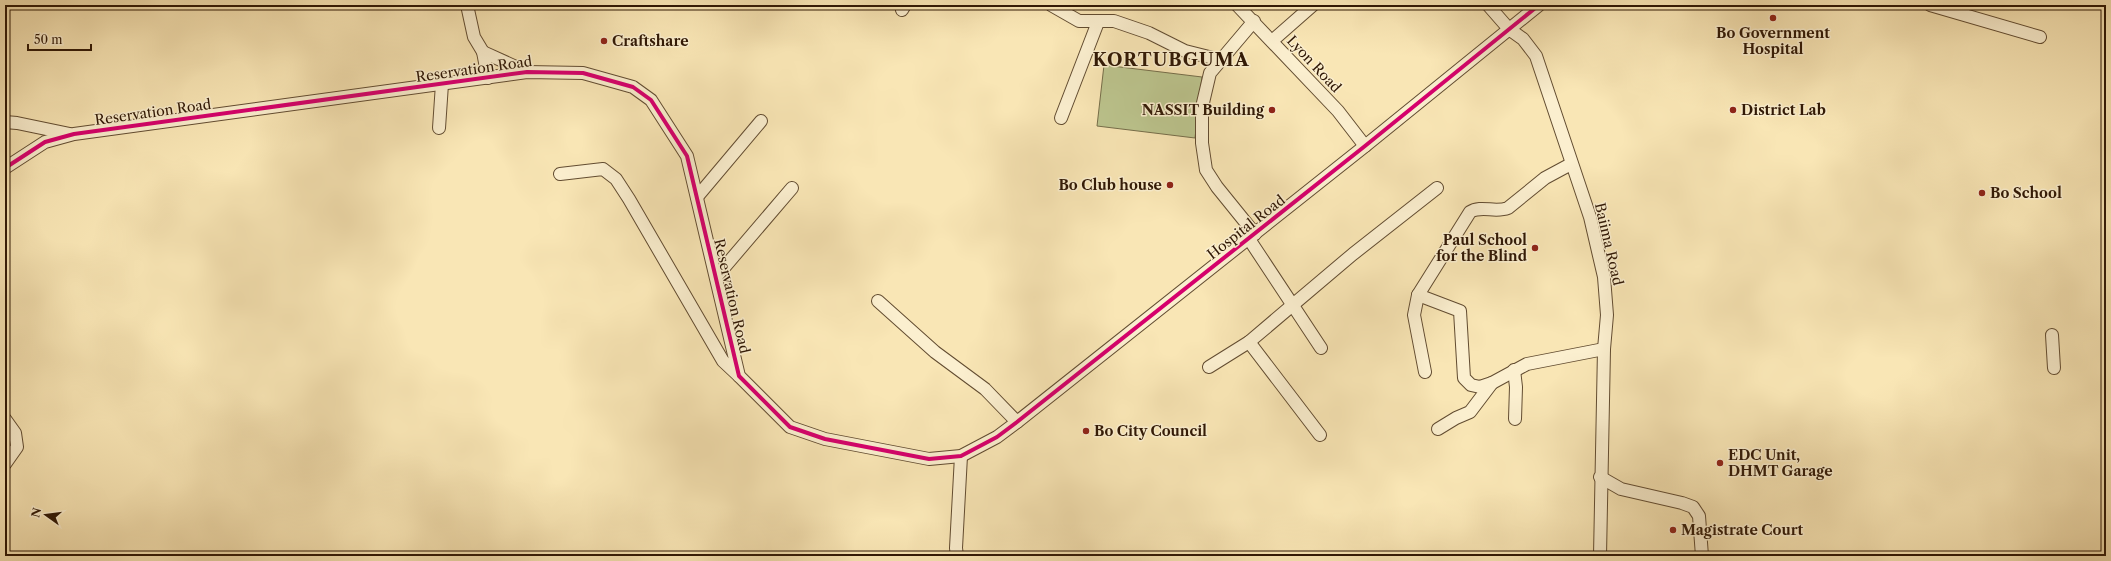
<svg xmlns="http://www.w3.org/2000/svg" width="2111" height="561" font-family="'Libre Caslon Text',serif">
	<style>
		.green { fill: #bcc58e; stroke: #766e4a }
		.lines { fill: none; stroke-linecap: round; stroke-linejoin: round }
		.minor-casing { stroke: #624c31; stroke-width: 14 }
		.minor { stroke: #fbefcf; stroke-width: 12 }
		.cycleway-casing { stroke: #fbefcf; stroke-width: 6 }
		.cycleway { stroke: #d6006c; stroke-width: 4 }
		.poi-dot { fill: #8f2418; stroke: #fbefcf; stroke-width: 1.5 }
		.labels { text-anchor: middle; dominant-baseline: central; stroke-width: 3; stroke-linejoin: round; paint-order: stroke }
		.poi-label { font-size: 14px; font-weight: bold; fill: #301805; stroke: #fbefcf; text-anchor: start }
		.street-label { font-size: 14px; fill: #301805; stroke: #fbefcf }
		.district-label { font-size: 18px; font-weight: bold; letter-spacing: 1px; fill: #301805; stroke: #fbefcf }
	</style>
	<rect width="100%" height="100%" fill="#f9e6b5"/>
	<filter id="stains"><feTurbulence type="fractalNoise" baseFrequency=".005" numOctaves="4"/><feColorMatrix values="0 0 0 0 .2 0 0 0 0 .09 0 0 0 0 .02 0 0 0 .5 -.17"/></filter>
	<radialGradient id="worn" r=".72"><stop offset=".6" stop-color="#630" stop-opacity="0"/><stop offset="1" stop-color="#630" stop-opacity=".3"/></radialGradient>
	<path class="green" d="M1104,65L1202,77L1195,138L1097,126Z"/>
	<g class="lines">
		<defs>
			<g id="minor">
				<path d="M467,5L474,37L483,52L488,78"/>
				<path d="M1051,5L1079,21H1114L1149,33L1185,51L1221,60"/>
				<path d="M1237,5L1338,111L1365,146"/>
				<path d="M1488,5L1509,29L1523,39L1536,56L1590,217L1604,277L1607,315L1604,349L1600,556"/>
				<path d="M1930,5L2040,37"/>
				<path d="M902,10L905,5"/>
				<path d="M1254,21L1210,73L1202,107V143L1206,170L1217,187L1255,234"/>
				<path d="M1272,41L1313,5"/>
				<path d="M483,52L527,72"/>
				<path d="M1061,118L1098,22"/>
				<path d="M5,122L17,123L70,134"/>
				<path d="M439,128L442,84"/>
				<path d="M5,168L45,142L74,134L527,72L583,73L633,87L651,100L687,156L739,376L790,427L825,439L929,459L961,456L997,437L1017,422L1365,146L1539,5"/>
				<path d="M560,174L603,169L616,179L629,199L723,361L739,376"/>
				<path d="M697,197L761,121"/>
				<path d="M1249,239L1321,348"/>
				<path d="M716,277L792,188"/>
				<path d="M1418,295L1460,311L1464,378L1471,385L1480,387L1492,383L1527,364L1604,349"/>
				<path d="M878,301L935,352L985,389L1017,422"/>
				<path d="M2052,335L2054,368"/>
				<path d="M1249,342L1320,435"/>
				<path d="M1209,367L1249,342L1353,254L1437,188"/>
				<path d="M1514,370L1516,387L1515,419"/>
				<path d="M1425,372L1414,315L1418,295L1470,212C1481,205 1495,213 1508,208L1545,178L1571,164"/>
				<path d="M5,419L15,433L17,447L5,464"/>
				<path d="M1438,429L1456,418L1470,412L1492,383"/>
				<path d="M1600,477L1621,489L1682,503L1693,507L1699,516L1702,556"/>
				<path d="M957,556L956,548L961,456"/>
			</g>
		</defs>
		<use href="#minor" class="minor-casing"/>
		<use href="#minor" class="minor"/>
		<defs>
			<path id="cycleway" d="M5,168L45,142L74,134L527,72L583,73L633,87L651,100L687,156L739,376L790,427L825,439L929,459L961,456L997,437L1017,422L1365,146L1539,5"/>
		</defs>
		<use href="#cycleway" class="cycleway-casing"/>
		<use href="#cycleway" class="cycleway"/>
	</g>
	<g class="poi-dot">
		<circle cx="1773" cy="18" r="4"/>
		<circle cx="604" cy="41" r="4"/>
		<circle cx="1272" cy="110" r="4"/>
		<circle cx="1733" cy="110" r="4"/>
		<circle cx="1170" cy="185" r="4"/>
		<circle cx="1982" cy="193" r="4"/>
		<circle cx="1535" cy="248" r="4"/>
		<circle cx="1086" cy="431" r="4"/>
		<circle cx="1720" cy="463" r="4"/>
		<circle cx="1673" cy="530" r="4"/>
	</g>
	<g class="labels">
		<g class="poi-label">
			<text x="1773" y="33" text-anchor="middle">Bo Government<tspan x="1773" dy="16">Hospital</tspan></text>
			<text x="612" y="41">Craftshare</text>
			<text x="1264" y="110" text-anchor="end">NASSIT Building</text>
			<text x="1741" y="110">District Lab</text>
			<text x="1162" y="185" text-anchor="end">Bo Club house</text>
			<text x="1990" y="193">Bo School</text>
			<text x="1527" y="240" text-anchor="end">Paul School<tspan x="1527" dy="16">for the Blind</tspan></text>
			<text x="1094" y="431">Bo City Council</text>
			<text x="1728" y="455">EDC Unit,<tspan x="1728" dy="16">DHMT Garage</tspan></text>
			<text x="1681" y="530">Magistrate Court</text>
		</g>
		<g class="street-label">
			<text transform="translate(1314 64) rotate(47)">Lyon Road</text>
			<text transform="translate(474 69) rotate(-8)">Reservation Road</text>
			<text transform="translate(153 112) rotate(-8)">Reservation Road</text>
			<text transform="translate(1246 227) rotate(-38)">Hospital Road</text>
			<text transform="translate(1609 244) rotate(77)">Baiima Road</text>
			<text transform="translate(732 296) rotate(77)">Reservation Road</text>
		</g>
		<g class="district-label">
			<text x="1171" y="60">KORTUBGUMA</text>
		</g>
	</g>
	<rect width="2111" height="561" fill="none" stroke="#f9e6b5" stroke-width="20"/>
	<rect x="6" y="6" width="2099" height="549" fill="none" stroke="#301805" stroke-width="2"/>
	<rect x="10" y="10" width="2091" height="541" fill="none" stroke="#301805"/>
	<g transform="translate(46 515) rotate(284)" stroke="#fbefcf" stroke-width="3" paint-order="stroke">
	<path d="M0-3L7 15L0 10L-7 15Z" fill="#301805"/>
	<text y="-6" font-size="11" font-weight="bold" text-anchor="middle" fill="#301805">N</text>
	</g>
	<path d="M28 44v6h63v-6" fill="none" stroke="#301805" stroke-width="2"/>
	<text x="34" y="44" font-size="12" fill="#301805" stroke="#fbefcf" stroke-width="3" paint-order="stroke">50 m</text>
	<rect width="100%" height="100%" filter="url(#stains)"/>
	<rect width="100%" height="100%" fill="url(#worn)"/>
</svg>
